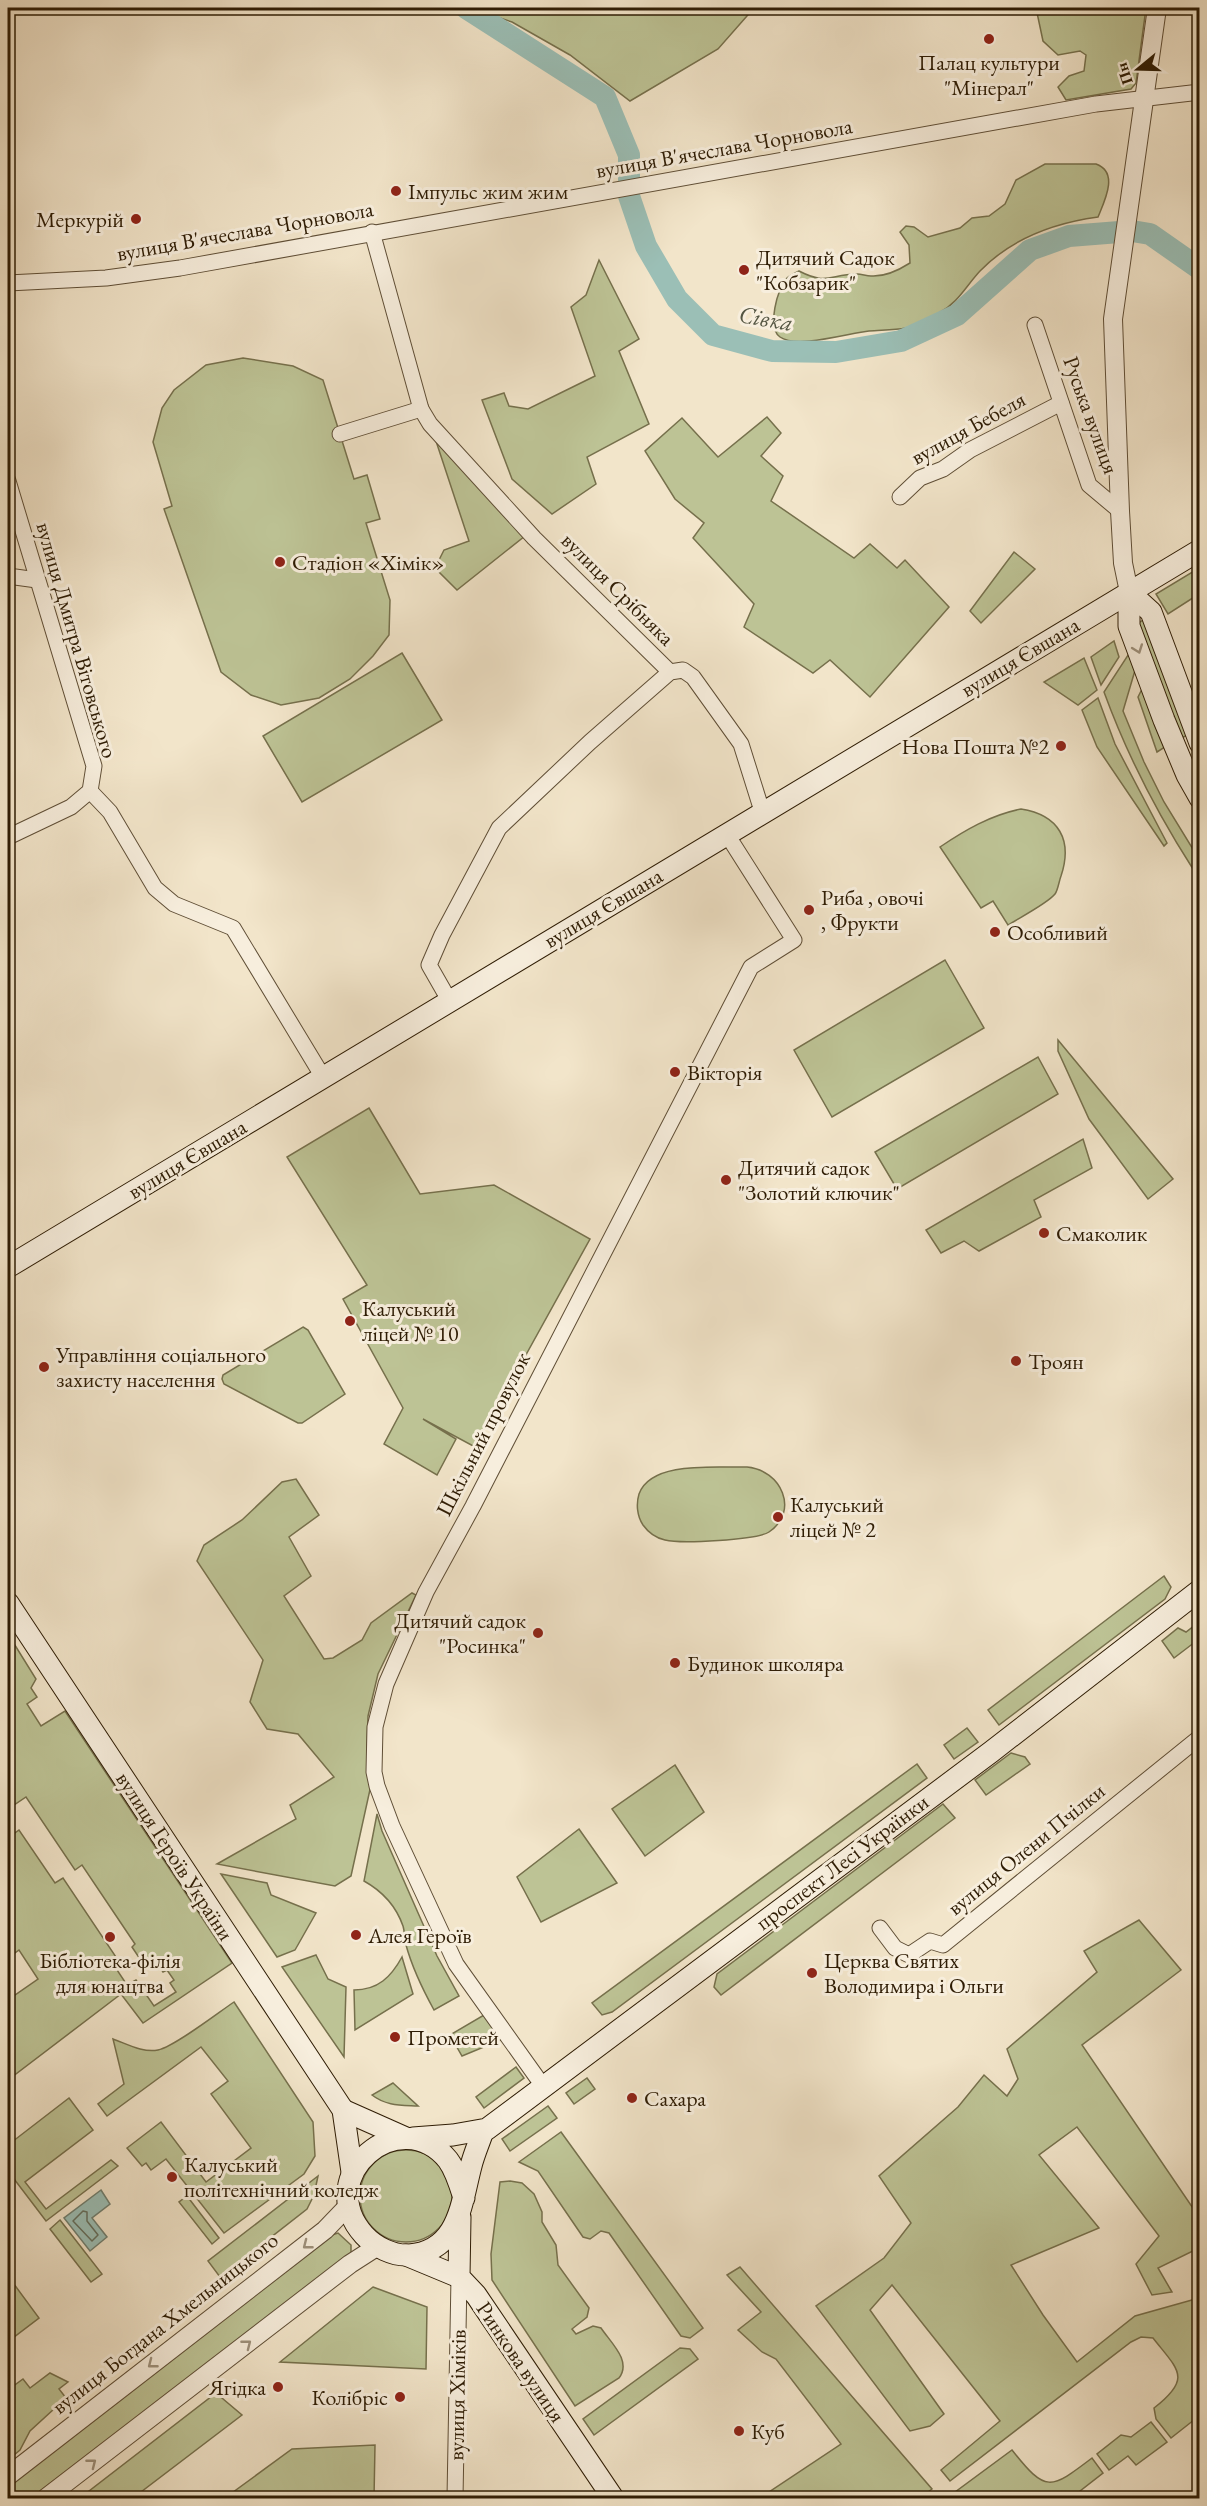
<svg xmlns="http://www.w3.org/2000/svg" width="1207" height="2506" font-family="'EB Garamond',serif">
	<style>
		.green { fill: #bdc395; stroke: #76704c; stroke-width: 1.5 }
		.water { fill: #9bbfb6; stroke: #6f7e6f; stroke-width: 1.5 }
		.lines { fill: none; stroke-linecap: round; stroke-linejoin: round }
		.shore { stroke: #646e5d; stroke-width: 1.5 }
		.river { stroke: #9bbfb6; stroke-width: 22 }
		.minor-casing { stroke: #5f4e36; stroke-width: 17 }
		.tertiary-casing { stroke: #5f4e36; stroke-width: 20 }
		.secondary-casing { stroke: #2e1c04; stroke-width: 23 }
		.minor { stroke: #f7eedd; stroke-width: 15 }
		.tertiary { stroke: #f7eedd; stroke-width: 18 }
		.secondary { stroke: #f7eedd; stroke-width: 21 }
		.oneway { stroke: #9d907b }
		.poi-dot { fill: #8f2418; stroke: #f7eedd; stroke-width: 2 }
		.labels { text-anchor: middle; dominant-baseline: central; stroke-width: 6; stroke-linejoin: round; paint-order: stroke }
		.poi-label { font-size: 22px; fill: #2e1c04; stroke: #f7eedd; text-anchor: start }
		.street-label { font-size: 22px; fill: #2e1c04; stroke: #f7eedd }
		.water-label { font-size: 24px; font-style: italic; fill: #545542; stroke: #f7eedd }
	</style>
	<rect width="100%" height="100%" fill="#f2e5ca"/>
	<filter id="stains"><feTurbulence type="fractalNoise" baseFrequency=".00333" numOctaves="4"/><feColorMatrix values="0 0 0 0 .2 0 0 0 0 .09 0 0 0 0 .02 0 0 0 .5 -.17"/></filter>
	<radialGradient id="worn" r=".72"><stop offset=".6" stop-color="#630" stop-opacity="0"/><stop offset="1" stop-color="#630" stop-opacity=".3"/></radialGradient>
	<g class="green">
		<path d="M476,8H754L718,49L630,101L570,55L512,22L479,11Z"/>
		<path d="M1036,8H1146L1136,83L1131,89L1066,100L1058,87L1069,76L1084,71L1086,55L1080,51L1058,55L1043,41Z"/>
		<path d="M1045,164H1096C1119,172 1105,200 1098,217C1054,223 1012,238 980,271C966,286 958,303 939,313C930,319 917,326 906,328C894,330 881,330 869,331C849,333 797,349 780,337C767,328 777,288 787,278C790,275 795,273 799,271C828,286 830,274 857,274C862,274 866,276 871,276C885,277 899,270 910,263L909,245L900,232L906,226L914,227L928,237L960,228L972,218L989,216L1005,204L1016,180Z"/>
		<path d="M599,260L639,339L619,351L649,424L587,457L596,484L552,514L512,479L482,400L504,393L509,406L528,409L595,376L571,307L586,295Z"/>
		<path d="M243,358L293,366L323,380L354,479L367,475L380,519L366,523L390,600L389,635L373,656L350,679L319,698L281,705L251,695L221,672L164,509L172,506L153,442L162,408L174,390L206,365Z"/>
		<path d="M767,417L781,433L761,456L783,476L771,501L854,558L870,544L897,568L905,560L949,607L870,697L830,660L813,673L744,627L754,604L693,538L704,523L675,499L645,451L682,418L718,457Z"/>
		<path d="M433,432L525,536L457,590L435,568L444,550L469,541Z"/>
		<path d="M1014,552L1035,569L981,623L970,611Z"/>
		<path d="M1199,568V594L1168,614L1156,594Z"/>
		<path d="M1145,619L1188,735L1181,738L1136,624Z"/>
		<path d="M1114,641L1119,657L1101,685L1091,657Z"/>
		<path d="M1130,652L1136,667L1123,711L1144,762L1164,802L1199,859V871L1193,869C1157,813 1127,755 1104,692Z"/>
		<path d="M402,653L442,720L302,802L263,736Z"/>
		<path d="M1084,658L1097,690L1078,705L1044,682Z"/>
		<path d="M1142,689L1165,747L1157,752L1138,697Z"/>
		<path d="M1098,698L1115,744L1167,843L1164,846L1097,747L1082,710Z"/>
		<path d="M1021,809C1059,815 1073,840 1061,876C1059,881 1058,890 1055,894C1048,903 1019,918 1008,925L993,901L981,908L940,847C965,830 991,815 1021,809Z"/>
		<path d="M945,960L984,1028L832,1117L794,1050Z"/>
		<path d="M1058,1040L1173,1179L1148,1199L1089,1119L1058,1051Z"/>
		<path d="M1038,1057L1058,1094L897,1189L875,1152Z"/>
		<path d="M369,1108L420,1194L494,1185L590,1239L475,1447L423,1419L456,1439L437,1475L384,1444L403,1408L343,1299L367,1285L287,1157Z"/>
		<path d="M1083,1139L1092,1168L1034,1200L1041,1217L979,1251L964,1241L941,1253L926,1230Z"/>
		<path d="M303,1327L308,1330L345,1394L302,1423H298L224,1384L222,1379L223,1375Z"/>
		<path d="M747,1467C781,1470 800,1511 769,1532C757,1540 681,1544 665,1540C656,1538 648,1532 643,1525C637,1516 636,1504 639,1494C651,1460 718,1468 747,1467Z"/>
		<path d="M296,1479L319,1515L289,1537L311,1576L284,1596L324,1659L333,1658L362,1640L371,1623L412,1593L416,1595L378,1674L368,1716L367,1746L371,1785L351,1876L335,1886L217,1864L296,1819L290,1805L334,1777L298,1734L267,1729L250,1702L263,1660L197,1561L204,1545L242,1520L282,1482Z"/>
		<path d="M1164,1576L1171,1587L1165,1599L999,1725L988,1710Z"/>
		<path d="M1199,1622V1639L1174,1658L1162,1641L1178,1628L1186,1632Z"/>
		<path d="M8,1634L36,1679L31,1688L37,1697L27,1704L41,1726L65,1711L232,1963L143,2023L121,1994L8,2080V2000L38,1979L19,1950L8,1958V1838L19,1830L55,1883L63,1878L116,1957L111,1961L127,1985L136,1980L154,2006L176,1992L170,1983L174,1980L167,1970L163,1972L156,1961L146,1968L132,1947L135,1944L82,1865L75,1870L26,1797L8,1809Z"/>
		<path d="M967,1728L978,1742L954,1759L944,1745Z"/>
		<path d="M1011,1753L1025,1757L1030,1764L986,1795L975,1780Z"/>
		<path d="M917,1764L927,1778L612,2012L602,2015L592,2003Z"/>
		<path d="M675,1765L704,1812L645,1856L612,1809Z"/>
		<path d="M943,1804L955,1818L721,1995L714,1987L717,1974Z"/>
		<path d="M377,1814L382,1831L437,1956L459,1996L434,2010C423,1990 412,1967 406,1945C404,1939 405,1932 403,1926C396,1906 382,1891 364,1881Z"/>
		<path d="M579,1829L617,1883L541,1922L517,1877Z"/>
		<path d="M221,1874L267,1883L271,1895L316,1913L295,1950L277,1957Z"/>
		<path d="M1139,1920L1181,1970L1082,2045L1199,2217V2248L1158,2268L1172,2292L1152,2295L1136,2264L1159,2236L1077,2127L1039,2155L1099,2228L1011,2265L1043,2315L1077,2362L1135,2316L1199,2298V2416L1171,2438L1156,2419L1154,2408C1193,2378 1178,2370 1153,2338L1141,2337L1131,2342L950,2481L941,2470L1000,2421L892,2285L870,2310L944,2414L930,2426L910,2431L816,2306L884,2258L911,2223L879,2176L958,2107L984,2075L1007,2096L1018,2079L1007,2049L1097,1972L1084,1951Z"/>
		<path d="M316,1955L328,1979L346,1987L344,2057L282,1967Z"/>
		<path d="M402,1957L413,1994L355,2030L354,1990C378,1990 391,1977 402,1957Z"/>
		<path d="M234,2002L313,2122L315,2156L304,2174L224,2233L166,2159L151,2170L146,2163L142,2166L127,2148L161,2122L206,2182L251,2148L211,2094L228,2081L201,2047L107,2116L98,2104L124,2084L113,2039C127,2044 143,2053 158,2050C174,2047 219,2012 234,2002Z"/>
		<path d="M484,2015L501,2040L462,2056L450,2035Z"/>
		<path d="M516,2067L524,2078L484,2108L476,2097Z"/>
		<path d="M587,2078L595,2089L574,2104L566,2093Z"/>
		<path d="M393,2083L418,2106C401,2105 386,2106 372,2095Z"/>
		<path d="M69,2098L93,2130L25,2182L46,2209L111,2160L118,2166L46,2221L8,2171V2145Z"/>
		<path d="M548,2106L557,2118L510,2151L502,2139Z"/>
		<path d="M561,2132L703,2328L690,2338L681,2336L609,2233L601,2231L590,2239L583,2237L538,2171L519,2162Z"/>
		<circle cx="406" cy="2196" r="46"/>
		<path d="M318,2176L314,2195L307,2209L220,2277L208,2261Z"/>
		<path d="M510,2181L522,2183L534,2194L542,2212V2222L556,2245L558,2265L589,2308L587,2317L572,2329L576,2334L593,2326L601,2328C611,2343 632,2361 619,2378L575,2406L492,2280L491,2254L500,2182Z"/>
		<path d="M187,2196L219,2238L212,2244L179,2202Z"/>
		<path d="M60,2220L102,2274L91,2282L50,2229Z"/>
		<path d="M338,2233L351,2245V2253L347,2258L31,2498H8V2485L329,2236Z"/>
		<path d="M740,2267L932,2489L920,2498H760L841,2444L776,2359L762,2352L738,2330L761,2312L727,2275Z"/>
		<path d="M8,2276L39,2318L14,2337L8,2334Z"/>
		<path d="M373,2287L427,2307L426,2369L280,2362Z"/>
		<path d="M680,2348L690,2349L698,2359L594,2435L583,2419Z"/>
		<path d="M50,2373L68,2382L59,2389L66,2398L30,2431L20,2450L8,2460V2390L23,2379L30,2388Z"/>
		<path d="M216,2393L242,2415L133,2498H80Z"/>
		<path d="M1151,2422L1167,2442L1136,2465L1128,2456L1109,2470L1097,2454L1121,2435L1131,2437Z"/>
		<path d="M375,2445L374,2498H225L292,2449Z"/>
		<path d="M1012,2450C1046,2493 1050,2490 1092,2458L1103,2473L1071,2498H947Z"/>
	</g>
	<path class="water" d="M101,2190L110,2204L92,2218L107,2237L90,2251L64,2218Z"/>
	<g class="lines">
		<path class="shore" d="M83,2211L87,2212V2221L98,2235L92,2241L73,2221Z"/>
		<path class="river" d="M466,8L605,97L629,155V196L646,246L677,299L713,335L772,351L836,352L901,341L957,315L1030,250L1069,236L1132,231L1150,234L1200,269"/>
		<defs>
			<g id="minor">
				<path d="M372,232L421,409L430,424L534,538L670,672"/>
				<path d="M8,283L106,278L180,268L1096,104L1200,92"/>
				<path d="M1035,325L1089,485L1120,511"/>
				<path d="M340,434L421,409"/>
				<path d="M8,481L94,766L90,791L71,807L8,837"/>
				<path d="M900,497L920,478L943,469L970,450L1061,403"/>
				<path d="M8,576L37,580"/>
				<path d="M90,791L110,812L155,888L174,904L233,928L323,1077"/>
				<path d="M449,1000L429,965L442,935L499,828L590,742L670,672L683,670L693,677L741,744L762,811"/>
				<path d="M880,1928L895,1948L909,1955L930,1941L943,1945L1200,1737"/>
				<path d="M543,2086L456,1964L392,1826L377,1786L374,1772L375,1727L386,1684L426,1592L473,1506L751,967L794,940L726,833"/>
				<path d="M455,2498L459,2277"/>
			</g>
			<g id="tertiary">
				<path d="M1129,592L1123,563L1120,511L1113,319L1157,8"/>
				<path d="M8,2476L325,2230L349,2205"/>
				<path d="M46,2498L350,2264L378,2246"/>
			</g>
			<g id="secondary">
				<path d="M1129,592V626L1164,720L1187,775L1200,798"/>
				<path d="M1129,592L1151,612L1200,743"/>
				<path d="M8,1267L1200,550"/>
				<path d="M8,1603L343,2110L352,2172"/>
				<path d="M343,2110L406,2138"/>
				<path d="M413,2138L453,2135L487,2129L991,1752L1200,1590"/>
				<path d="M464,2198C460,2185 456,2171 448,2160C400,2101 311,2176 364,2235C375,2247 393,2256 409,2255C459,2251 461,2204 471,2166C474,2154 479,2143 483,2131"/>
				<path d="M460,2217L459,2277L476,2295L613,2498"/>
				<path d="M406,2255L459,2277"/>
			</g>
		</defs>
		<use href="#minor" class="minor-casing"/>
		<use href="#tertiary" class="tertiary-casing"/>
		<use href="#secondary" class="secondary-casing"/>
		<use href="#minor" class="minor"/>
		<use href="#tertiary" class="tertiary"/>
		<use href="#secondary" class="secondary"/>
	</g>
	<defs><path id="oneway-chevron" d="M-2-3.5L2.5 0L-2 3.5" fill="none" stroke-width="1.6" stroke-linecap="round" stroke-linejoin="round" transform="scale(1.5)"/></defs>
	<g class="oneway">
		<use href="#oneway-chevron" transform="translate(1138 649) rotate(70)"/>
		<use href="#oneway-chevron" transform="translate(307 2245) rotate(142)"/>
		<use href="#oneway-chevron" transform="translate(247 2344) rotate(-38)"/>
		<use href="#oneway-chevron" transform="translate(152 2364) rotate(142)"/>
		<use href="#oneway-chevron" transform="translate(92 2463) rotate(-38)"/>
	</g>
	<g class="poi-dot">
		<circle cx="989" cy="39" r="6"/>
		<circle cx="396" cy="191" r="6"/>
		<circle cx="136" cy="219" r="6"/>
		<circle cx="744" cy="270" r="6"/>
		<circle cx="280" cy="562" r="6"/>
		<circle cx="1061" cy="746" r="6"/>
		<circle cx="809" cy="910" r="6"/>
		<circle cx="995" cy="932" r="6"/>
		<circle cx="675" cy="1072" r="6"/>
		<circle cx="726" cy="1180" r="6"/>
		<circle cx="1044" cy="1233" r="6"/>
		<circle cx="350" cy="1321" r="6"/>
		<circle cx="1016" cy="1361" r="6"/>
		<circle cx="44" cy="1367" r="6"/>
		<circle cx="778" cy="1517" r="6"/>
		<circle cx="538" cy="1633" r="6"/>
		<circle cx="675" cy="1663" r="6"/>
		<circle cx="356" cy="1935" r="6"/>
		<circle cx="110" cy="1937" r="6"/>
		<circle cx="812" cy="1973" r="6"/>
		<circle cx="395" cy="2037" r="6"/>
		<circle cx="632" cy="2098" r="6"/>
		<circle cx="172" cy="2177" r="6"/>
		<circle cx="278" cy="2387" r="6"/>
		<circle cx="400" cy="2397" r="6"/>
		<circle cx="739" cy="2431" r="6"/>
	</g>
	<g class="labels">
		<g class="poi-label">
			<text x="989" y="62" text-anchor="middle">Палац культури<tspan x="989" dy="25">"Мінерал"</tspan></text>
			<text x="408" y="191">Імпульс жим жим</text>
			<text x="124" y="219" text-anchor="end">Меркурій</text>
			<text x="756" y="257">Дитячий Садок<tspan x="756" dy="25">"Кобзарик"</tspan></text>
			<text x="292" y="562">Стадіон «Хімік»</text>
			<text x="1049" y="746" text-anchor="end">Нова Пошта №2</text>
			<text x="821" y="897">Риба , овочі<tspan x="821" dy="25">, Фрукти</tspan></text>
			<text x="1007" y="932">Особливий</text>
			<text x="687" y="1072">Вікторія</text>
			<text x="738" y="1167">Дитячий садок<tspan x="738" dy="25">"Золотий ключик"</tspan></text>
			<text x="1056" y="1233">Смаколик</text>
			<text x="362" y="1308">Калуський<tspan x="362" dy="25">ліцей № 10</tspan></text>
			<text x="56" y="1354">Управління соціального<tspan x="56" dy="25">захисту населення</tspan></text>
			<text x="1028" y="1361">Троян</text>
			<text x="790" y="1504">Калуський<tspan x="790" dy="25">ліцей № 2</tspan></text>
			<text x="526" y="1620" text-anchor="end">Дитячий садок<tspan x="526" dy="25">"Росинка"</tspan></text>
			<text x="687" y="1663">Будинок школяра</text>
			<text x="368" y="1935">Алея Героїв</text>
			<text x="110" y="1960" text-anchor="middle">Бібліотека-філія<tspan x="110" dy="25">для юнацтва</tspan></text>
			<text x="824" y="1960">Церква Святих<tspan x="824" dy="25">Володимира і Ольги</tspan></text>
			<text x="407" y="2037">Прометей</text>
			<text x="644" y="2098">Сахара</text>
			<text x="184" y="2164">Калуський<tspan x="184" dy="25">політехнічний коледж</tspan></text>
			<text x="266" y="2387" text-anchor="end">Ягідка</text>
			<text x="388" y="2397" text-anchor="end">Колібріс</text>
			<text x="751" y="2431">Куб</text>
		</g>
		<g class="street-label">
			<text transform="translate(724 148) rotate(-10)">вулиця В'ячеслава Чорновола</text>
			<text transform="translate(245 231) rotate(-10)">вулиця В'ячеслава Чорновола</text>
			<text transform="translate(1091 415) rotate(70)">Руська вулиця</text>
			<text transform="translate(968 428) rotate(-29)">вулиця Бебеля</text>
			<text transform="translate(618 589) rotate(45)">вулиця Срібняка</text>
			<text transform="translate(77 640) rotate(74)">вулиця Дмитра Вітовського</text>
			<text transform="translate(1020 657) rotate(-31)">вулиця Євшана</text>
			<text transform="translate(603 908) rotate(-31)">вулиця Євшана</text>
			<text transform="translate(187 1159) rotate(-31)">вулиця Євшана</text>
			<text transform="translate(483 1434) rotate(-63)">Шкільний провулок</text>
			<text transform="translate(1026 1849) rotate(-39)">вулиця Олени Пчілки</text>
			<text transform="translate(175 1856) rotate(57)">вулиця Героїв України</text>
			<text transform="translate(842 1862) rotate(-37)">проспект Лесі Українки</text>
			<text transform="translate(165 2323) rotate(-38)">вулиця Богдана Хмельницького</text>
			<text transform="translate(521 2362) rotate(56)">Ринкова вулиця</text>
			<text transform="translate(457 2395) rotate(-89)">вулиця Хіміків</text>
		</g>
		<g class="water-label">
			<text transform="translate(766 318) rotate(10)">Сівка</text>
		</g>
	</g>
	<rect width="1207" height="2506" fill="none" stroke="#f2e5ca" stroke-width="30"/>
	<rect x="9" y="9" width="1189" height="2488" fill="none" stroke="#2e1c04" stroke-width="3"/>
	<rect x="15" y="15" width="1177" height="2476" fill="none" stroke="#2e1c04" stroke-width="1.5"/>
	<g transform="translate(1138 69) rotate(251)" stroke="#f7eedd" stroke-width="4.5" paint-order="stroke">
	<path d="M0-4.5L10 22L0 15L-10 22Z" fill="#2e1c04"/>
	<text y="-9" font-size="16" font-weight="bold" text-anchor="middle" fill="#2e1c04">Пн</text>
	</g>
	<rect width="100%" height="100%" filter="url(#stains)"/>
	<rect width="100%" height="100%" fill="url(#worn)"/>
</svg>
